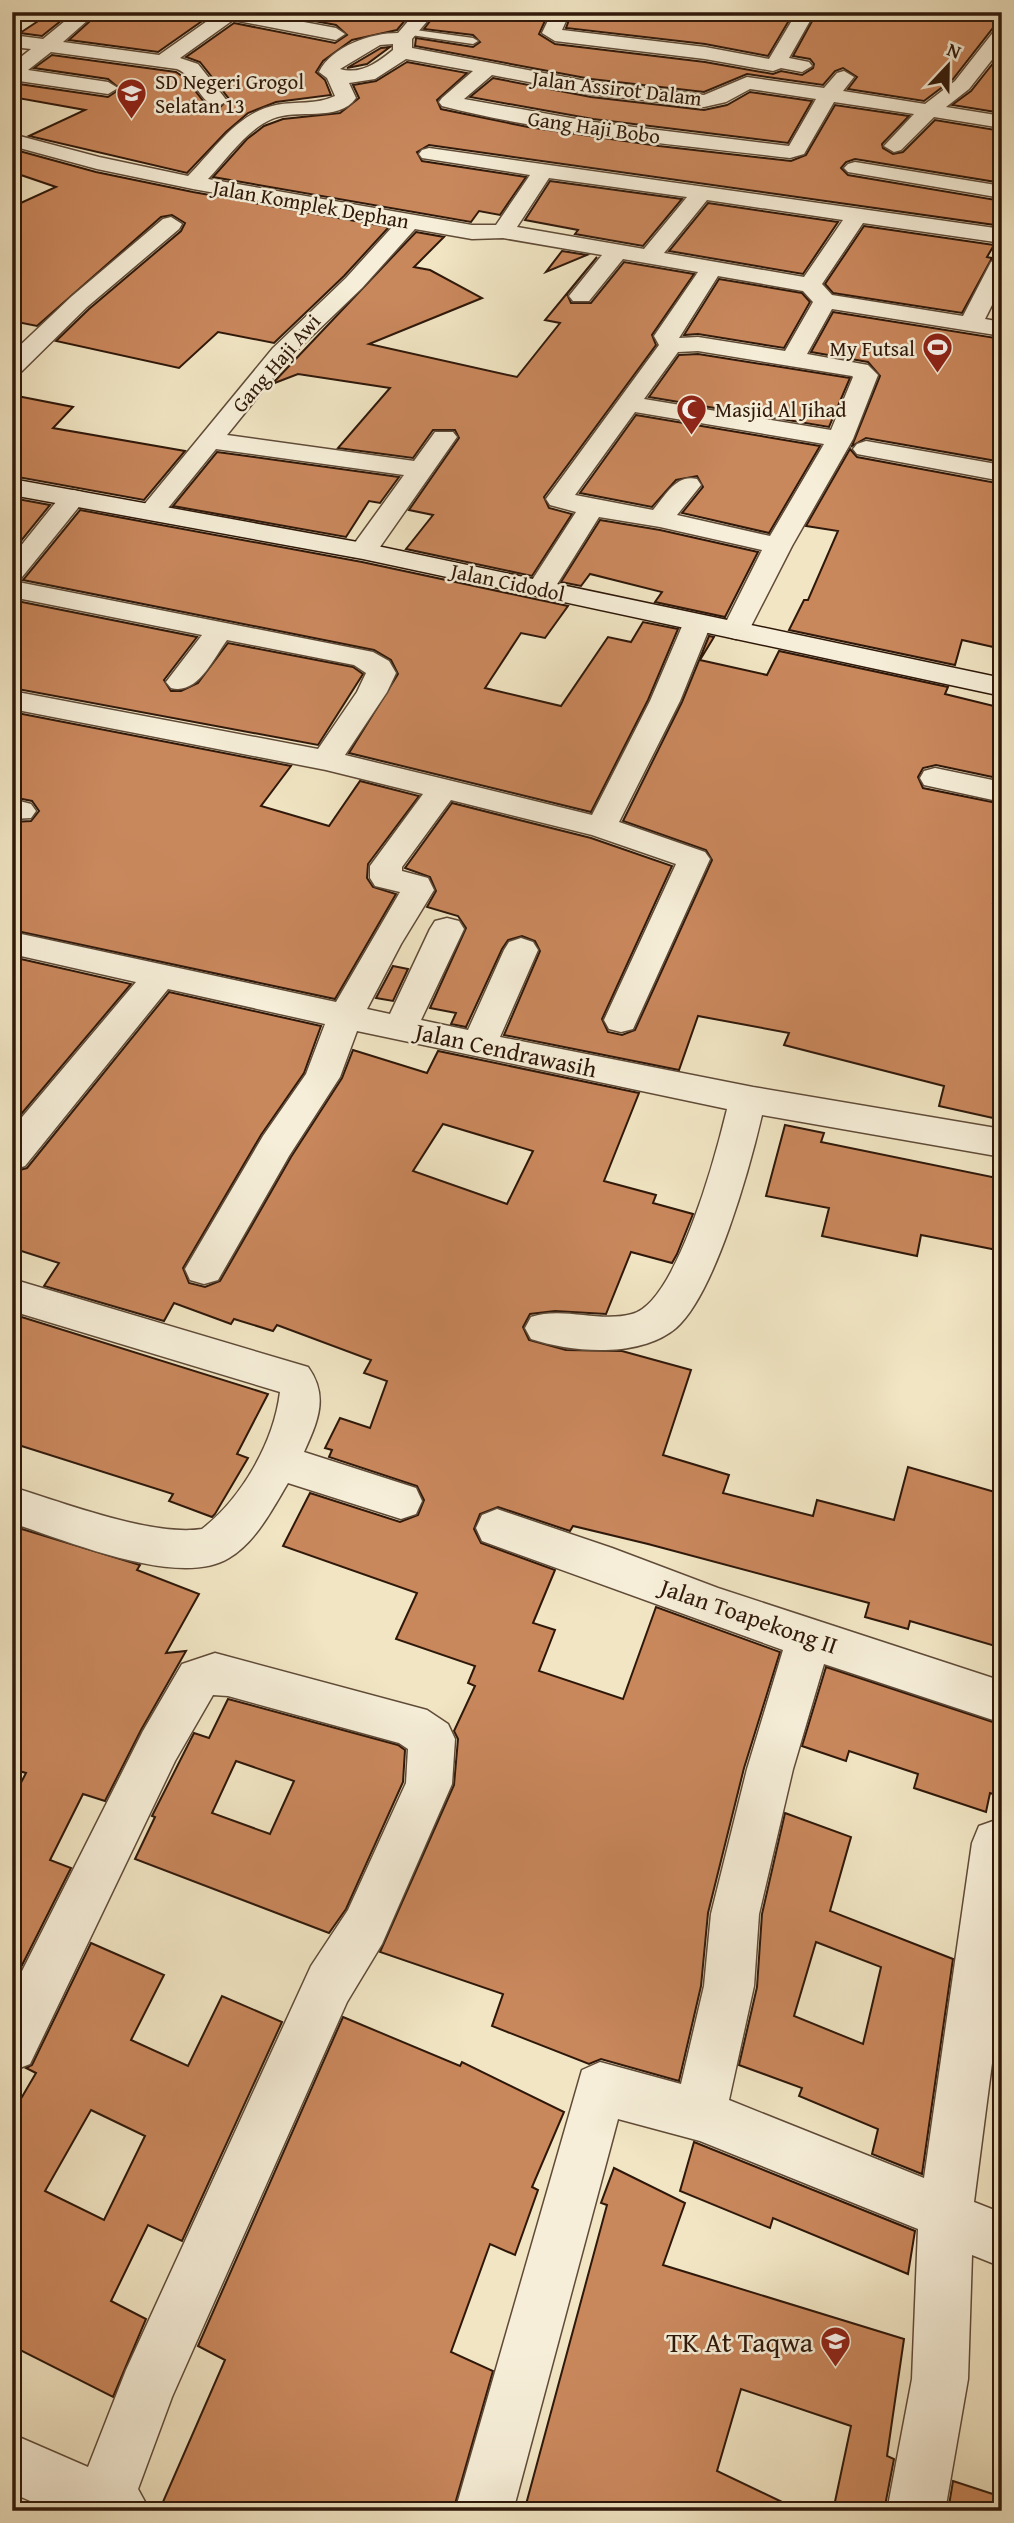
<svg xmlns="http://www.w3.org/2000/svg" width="1014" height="2523" font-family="'Gentium Book Plus',serif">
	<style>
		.building { fill: #c9875c; stroke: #2f180a; stroke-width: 2; fill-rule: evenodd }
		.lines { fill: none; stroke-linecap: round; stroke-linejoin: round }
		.lane-casing { stroke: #604b38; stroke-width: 3 }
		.street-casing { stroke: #604b38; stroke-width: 3 }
		.secondary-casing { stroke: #2f180a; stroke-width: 3 }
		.lane { fill: #f6eed8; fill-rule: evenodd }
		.street { fill: #f6eed8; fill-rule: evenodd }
		.secondary { fill: #f6eed8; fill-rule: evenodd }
		.labels { text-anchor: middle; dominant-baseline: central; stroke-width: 5; stroke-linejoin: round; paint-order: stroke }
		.far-poi-label { font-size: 21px; fill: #2f180a; stroke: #f6eed8; text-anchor: start }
		.far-street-label { font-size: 21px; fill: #2f180a; stroke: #f6eed8 }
		.street-label { font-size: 24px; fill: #2f180a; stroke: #f6eed8 }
		.near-poi-label { font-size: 28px; fill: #2f180a; stroke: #f6eed8; text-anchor: end }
	</style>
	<rect width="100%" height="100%" fill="#f1e5c3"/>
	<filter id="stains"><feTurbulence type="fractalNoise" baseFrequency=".00286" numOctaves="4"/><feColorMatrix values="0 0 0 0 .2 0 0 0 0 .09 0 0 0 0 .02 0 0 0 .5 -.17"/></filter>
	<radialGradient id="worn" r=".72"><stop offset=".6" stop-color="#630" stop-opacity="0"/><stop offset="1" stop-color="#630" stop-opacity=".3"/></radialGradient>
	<g class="building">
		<path d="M52,12H72L42,36L20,33Z"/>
		<path d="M100,12H215L158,52L69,40Z"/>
		<path d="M266,12H412L397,30L352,40L323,61L316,72L325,80L331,95L276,102L248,113L226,132L187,173L29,136L85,110L12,97V83L108,97L120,89L108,79L34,68L52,55L176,72L186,79L204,102L218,109L229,99L200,62L186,57L234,23L335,43L347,35L336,25Z"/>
		<path d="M437,12H549L539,34L555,44L705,62L773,74L781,71L802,75L813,68L814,64L810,59L793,56L817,12H1002V26L993,28L953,79L924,101L848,89L857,77L843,68L835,71L823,85L747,74L704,92L591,79L415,46L416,38L473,47L480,42L473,35L424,29Z"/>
		<path d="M572,12H794L768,56L705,44L566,28Z"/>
		<path d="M390,47L367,64L347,68L381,48Z"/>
		<path d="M1002,52V113L952,105L971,91Z"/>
		<path d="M407,62L467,73L437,100L441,109L528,127L659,146L791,161L806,155L835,105L909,116L882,144L883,148L893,154L903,152L935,120L1002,131V183L855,159L846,162L841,168L848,175L1002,201V226L429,145L417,152L422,161L526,177L500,215L479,211L471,222L213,177L247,139L264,126L283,119L340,113L359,98L353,85L376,81Z"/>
		<path d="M493,78L591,97L704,110L727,105L750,92L812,101L788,143L593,119L470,97Z"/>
		<path d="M12,149L96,172L193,192L389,227L344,276L274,343L218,332L179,368L56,341L89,309L181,231L185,223L172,215L161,217L37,326L12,321V207L56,187L12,172Z"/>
		<path d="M550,181L682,199L643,246L575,234L578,230L525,220Z"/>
		<path d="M708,203L838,222L803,274L669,251Z"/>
		<path d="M864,226L994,245L987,257L992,258L962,313L833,293L825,284Z"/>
		<path d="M416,232L444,237L414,267L430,270L482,298L369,344L517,377L560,323L545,320L597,257L567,294L571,303H591L624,262L694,274L652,335L656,345L544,497L549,508L572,514L532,576L406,549L433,515L409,510L459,438L455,430H433L413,458L338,448L390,388L298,374L272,384Z"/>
		<path d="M562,251L587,255L546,272Z"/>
		<path d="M719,279L802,293L810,302L784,348L698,334L684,335Z"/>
		<path d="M833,312L1002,339V462L866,438L852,446L880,376L868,362L811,352Z"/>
		<path d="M698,354L850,378L829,427L649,397L679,355Z"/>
		<path d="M12,395L73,407L53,428L185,451L144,500L12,476Z"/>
		<path d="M636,415L820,446L769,533L682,513L703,487L697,476L676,480L652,507L580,493Z"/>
		<path d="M850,449L857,457L1002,484V649L962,640L955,665L789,630L804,600H808L838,531L806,526Z"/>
		<path d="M217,452L399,477L380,503L369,501L346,537L173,506Z"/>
		<path d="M12,498L50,505L12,552Z"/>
		<path d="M80,510L362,562L568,606L545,638L521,633L485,688L561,706L608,637L631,642L643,622L678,629L648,700L591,812L349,753L398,674L391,660L374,650L23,580Z"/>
		<path d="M600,520L660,530L758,552L725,617L655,602L662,592L590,574L581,586L561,582Z"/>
		<path d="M12,600L197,637L164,680L171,691H181L198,683L228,643L353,667L363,674L318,745L12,688Z"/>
		<path d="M709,636L714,637L700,660L767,675L779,651L948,687L945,694L1002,708V779L936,765L923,768L918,777L923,788L1002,804V870L993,903L1002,905V1120L939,1106L944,1086L784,1045L789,1033L698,1016L679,1070L504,1035L540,951L535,941L522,936L508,940L502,949L466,1027L451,1024L456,1013L430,1008L466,928L458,916L427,907L436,891L430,877L405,868L452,803L591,838L672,866L602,1019L608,1032L622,1035L635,1030L712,860L706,850L623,821L682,702Z"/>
		<path d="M12,712L291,766L261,806L329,826L360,781L419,796L368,864L367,878L373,887L396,894L335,999L12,930V822L31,821L39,811L32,801L12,797Z"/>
		<path d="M12,957L131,984L12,1125Z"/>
		<path d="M393,966L408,969L393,1001L376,998Z"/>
		<path d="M169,992L321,1026L304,1073L261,1135L183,1268L189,1283L205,1287L220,1281L291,1157L342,1078L353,1050L427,1073L438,1051L639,1093L604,1181L656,1195L653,1203L693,1214L677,1254L672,1263L631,1252L606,1314L555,1311L530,1314L523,1327L529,1340L566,1350L622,1351L691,1370L663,1455L729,1475L723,1493L813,1516L817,1500L894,1520L908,1467L1002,1494V1648L910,1621L908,1629L865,1617L869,1603L648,1544L573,1526L570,1531L498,1507L480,1514L474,1529L481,1543L555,1570L533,1623L555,1630L539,1671L623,1699L656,1607L780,1652L744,1768L708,1913L701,1986L679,2081L601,2059L589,2064L492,2026L503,1994L380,1952L454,1785L458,1739L454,1731L475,1686L468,1683L475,1666L396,1639L417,1593L283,1546L310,1493L400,1522L418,1515L424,1500L417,1486L329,1457L332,1450L325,1448L340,1418L370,1428L387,1381L364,1373L371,1360L277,1325L273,1331L234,1319L231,1324L174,1303L164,1321L44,1286L59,1263L12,1248V1172L27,1168ZM443,1124L533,1151L507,1204L413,1171Z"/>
		<path d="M785,1125L824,1133L821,1142L1002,1179V1251L921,1235L917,1256L822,1236L829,1208L766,1196Z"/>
		<path d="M12,1314L268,1394L237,1454L248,1458L215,1514L212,1517L169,1501L173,1494L12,1443Z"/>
		<path d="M12,1526L140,1565L137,1570L199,1594L166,1653L186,1651L141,1730L105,1801L83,1794L50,1860L71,1868L12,1985V1800L26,1773L12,1769Z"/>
		<path d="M826,1667L1002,1725V1797L990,1793L986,1812L914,1788L918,1774L849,1751L846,1761L802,1746Z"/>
		<path d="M228,1699L398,1745L405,1750L403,1782L346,1909L329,1933L135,1859L155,1817L152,1816L194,1733L209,1738ZM236,1761L294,1781L270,1834L212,1813Z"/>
		<path d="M785,1813L851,1837L830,1911L953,1959L922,2174L872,2154L878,2129L799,2096L802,2088L739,2065L757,1987L762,1914ZM816,1942L881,1967L863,2044L794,2016Z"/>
		<path d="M91,1943L164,1975L131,2040L188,2066L222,1996L282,2022L182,2241L148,2225L111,2301L146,2319L113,2397L12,2346V2114L36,2073L26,2068L32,2065ZM91,2110L145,2136L104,2220L45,2191Z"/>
		<path d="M343,2017L460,2066L462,2062L564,2112L532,2187L538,2190L515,2255L490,2244L451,2352L493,2371L453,2511H159L225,2360L198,2346Z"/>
		<path d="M694,2142L915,2231L908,2274L773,2218L770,2228L680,2191Z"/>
		<path d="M614,2168L685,2203L663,2265L904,2339L887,2456L894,2459L884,2511H833L851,2426L741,2389L717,2471L801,2511H516L517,2504L525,2508L607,2205L601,2203Z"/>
		<path d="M953,2481L1002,2497V2511H948Z"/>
	</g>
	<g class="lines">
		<defs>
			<path id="lane" d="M408,29L473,38L478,41L473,44L404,34L403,32Z"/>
			<g id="street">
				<path d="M76,12H97L63,42L159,55L220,12H250L336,28L345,34L336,40L233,20L180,58L198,64L224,97L227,101L217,107C199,102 195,76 177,69L51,52L28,70L108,82L118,88L108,94L12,80V64L31,49L12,47V35L43,39Z"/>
				<path d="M416,12H435L412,39V48L591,82L704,95L747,77L824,88L837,73L844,71L854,77L843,91L925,104L955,81L995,30L1002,28V47L969,89L946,107L1002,116V128L934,117L901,150L894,152L884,146L914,114L834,102L804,154L790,158C674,144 556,135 442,106L439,102L442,98L473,71L406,59L375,79L349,83L356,98C338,123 297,108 272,119C246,130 227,159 208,179L472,225H496L530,175L422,158L419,154L422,150L429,148L1002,229V243L863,223L822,284L832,295L963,316L991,262L1002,255V285L985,319L1002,322V336L832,309L807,354L868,365L878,375L853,439L792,546L746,636L736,639L726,636L722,630L762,550L660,527L599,517L551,594H531L527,588L576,512L550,505L546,499L659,345L654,336L698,272L623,259L589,301H573L569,296L602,255L503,238L472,239L415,229L362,288L289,358L227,435L414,461L435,432H453L457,437L373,557H353L349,551L404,475L216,449L160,518H142L138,512L273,348L346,278L394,225L193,189L97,169L12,146V134L99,157L188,176C215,149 237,113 276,105C296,101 316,105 335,96L327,78L319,72C332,46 371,33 398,33ZM393,44V50C377,63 361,75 340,69L380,45ZM492,75L591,94L704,107L726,102L750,89L816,99L789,146L593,122L464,99ZM549,178L687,197L644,249L517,227ZM707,200L843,220L804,277L664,253ZM718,276L803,291L813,302L785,351L698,337L679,338ZM698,351L852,376L853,377L831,430L644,399L678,352ZM635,412L824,444L770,536L677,515L701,485L697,479C676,474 666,495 653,510L575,495Z"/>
				<path d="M552,12H570L562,30L705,47L769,59L797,12H815L789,58L809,62L812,66L802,72L781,68L773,71L705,59L555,41L542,33Z"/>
				<path d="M855,162L1002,186V198L848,172L844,168L848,164Z"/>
				<path d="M171,217L182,224L179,229L87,307L21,372L12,374V353L71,297L163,219Z"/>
				<path d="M866,441L1002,465V481L857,454L853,449L857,444Z"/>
				<path d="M73,490L82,492L86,498L18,582L373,652L389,661L396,673L387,692L345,755L592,815L650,701L683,624L687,618L697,615L707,618L711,624L680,701L619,822L705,852L710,859L633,1029L621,1032L609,1029L604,1020L676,864L592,835L451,800L402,867V871L428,878L434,890L401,944L367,1009L390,1014L430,929L435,921L447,918L459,921L464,929L421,1020L468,1030L504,950L509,942L521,938L533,942L538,950L500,1037L753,1087L1002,1129V1157L762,1115C750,1167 715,1294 676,1328C640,1358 573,1353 531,1339L525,1328L531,1317C563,1306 599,1323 632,1314C677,1303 717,1151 727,1109L357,1031L340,1077L289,1156L218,1280L204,1284L190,1280L185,1269L263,1136L306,1074L325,1024L168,989L25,1166L12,1170V1129L136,982L12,954V932L336,1002L400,892L375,886L370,878V866L423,794L326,770L12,709V691L318,749L357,692L366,673L354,665L227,640C213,659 198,695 171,688L166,682L202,635L12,597V557L64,492Z"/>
				<path d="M935,768L1002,782V802L924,785L920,778L924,771Z"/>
				<path d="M12,799L31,804L36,811L31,818L12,819Z"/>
				<path d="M12,1279L308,1367C329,1396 318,1421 304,1452L416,1488L422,1501L416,1514L401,1519L288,1483C273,1508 256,1542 229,1558C179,1589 66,1540 12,1523V1487C62,1502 152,1537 202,1529C242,1498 274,1442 280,1392L12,1311Z"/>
				<path d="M497,1509L612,1548L718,1588L1002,1681V1723L824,1664L793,1769L759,1914L754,1986L729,2100L924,2178L972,1843L979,1826L996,1820L1002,1822V1986L974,2202L1002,2213V2267L972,2255L968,2379L945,2511H887L912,2379L918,2229L700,2141L618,2119L513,2511H455L582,2070L600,2062L681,2084L704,1986L711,1914L747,1769L783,1650L482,1541L476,1528L482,1515Z"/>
				<path d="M215,1653L427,1710L448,1724L455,1739L452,1784L382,1944L347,2002L172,2397L138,2489L150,2511H53L12,2493V2434L88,2467L126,2370L311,1966L348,1910L406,1783L408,1749L399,1743L228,1696L213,1695L175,1761L30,2064L12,2071V1991L143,1731L182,1664Z"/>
			</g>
			<path id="secondary" d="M12,479L363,543L1002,678V696L363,559L12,495Z"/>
		</defs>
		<use href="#lane" class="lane-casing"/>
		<use href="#street" class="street-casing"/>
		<use href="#secondary" class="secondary-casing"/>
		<use href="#lane" class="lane"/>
		<use href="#street" class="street"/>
		<use href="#secondary" class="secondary"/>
	</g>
	<defs>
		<symbol id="school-pin" viewBox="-11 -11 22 30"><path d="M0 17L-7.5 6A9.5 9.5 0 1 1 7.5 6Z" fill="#8f2418" stroke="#f6eed8"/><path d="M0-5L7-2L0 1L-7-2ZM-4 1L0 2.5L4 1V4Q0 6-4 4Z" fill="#fff"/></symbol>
		<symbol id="stadium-pin" viewBox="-11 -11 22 30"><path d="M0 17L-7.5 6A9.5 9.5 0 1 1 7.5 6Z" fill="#8f2418" stroke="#f6eed8"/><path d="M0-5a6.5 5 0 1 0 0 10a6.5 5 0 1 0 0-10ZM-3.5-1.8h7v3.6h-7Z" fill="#fff"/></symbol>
		<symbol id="mosque-pin" viewBox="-11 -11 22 30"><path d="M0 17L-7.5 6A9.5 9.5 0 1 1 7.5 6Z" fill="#8f2418" stroke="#f6eed8"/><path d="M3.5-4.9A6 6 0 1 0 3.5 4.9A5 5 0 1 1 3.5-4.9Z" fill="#fff"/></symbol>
	</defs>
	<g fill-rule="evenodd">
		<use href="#school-pin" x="114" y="76" width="35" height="47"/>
		<use href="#stadium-pin" x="920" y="330" width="35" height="47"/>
		<use href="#mosque-pin" x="674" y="392" width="35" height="47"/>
		<use href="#school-pin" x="818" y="2324" width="35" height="47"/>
	</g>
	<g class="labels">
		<g class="far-poi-label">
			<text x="155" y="81">SD Negeri Grogol<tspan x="155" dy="24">Selatan 13</tspan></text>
			<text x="915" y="348" text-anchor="end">My Futsal</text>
			<text x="715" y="409">Masjid Al Jihad</text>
		</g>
		<g class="far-street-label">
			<text transform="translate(617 88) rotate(7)">Jalan Assirot Dalam</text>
			<text transform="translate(594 127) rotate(8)">Gang Haji Bobo</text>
			<text transform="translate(311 204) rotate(10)">Jalan Komplek Dephan</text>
			<text transform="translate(276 363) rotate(-49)">Gang Haji Awi</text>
			<text transform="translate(508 582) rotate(12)">Jalan Cidodol</text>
		</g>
		<g class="street-label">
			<text transform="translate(506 1050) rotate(12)">Jalan Cendrawasih</text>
			<text transform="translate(749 1616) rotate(19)">Jalan Toapekong II</text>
		</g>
		<g class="near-poi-label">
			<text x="813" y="2341">TK At Taqwa</text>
		</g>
	</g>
	<rect width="1014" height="2523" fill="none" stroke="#f1e5c3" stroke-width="42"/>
	<rect x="14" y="14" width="986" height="2495" fill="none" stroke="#2f180a" stroke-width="3.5"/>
	<rect x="21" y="21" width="972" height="2481" fill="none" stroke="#2f180a" stroke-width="2"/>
	<g transform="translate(948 66) rotate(22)" stroke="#f6eed8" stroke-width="5" paint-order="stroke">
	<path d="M0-5L12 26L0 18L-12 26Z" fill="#2f180a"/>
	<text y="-10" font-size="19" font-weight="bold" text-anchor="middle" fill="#2f180a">N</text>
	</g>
	<rect width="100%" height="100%" filter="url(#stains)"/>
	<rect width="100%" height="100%" fill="url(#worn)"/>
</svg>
